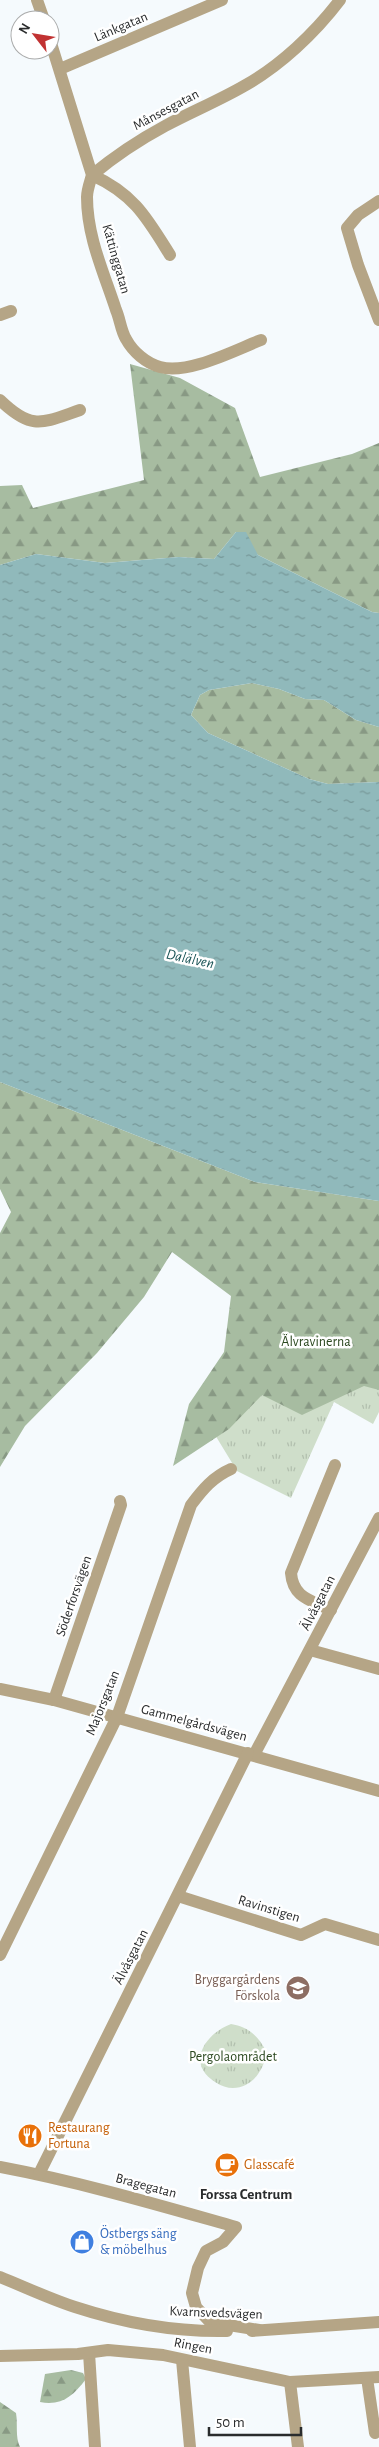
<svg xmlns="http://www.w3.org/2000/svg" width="379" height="2447" font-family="'Alegreya Sans',sans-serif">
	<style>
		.grass { fill: url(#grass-tufts) }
		.forest { fill: url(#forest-firs) }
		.water { fill: url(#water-ripples) }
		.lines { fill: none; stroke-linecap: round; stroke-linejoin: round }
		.minor { stroke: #b5a586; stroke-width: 12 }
		.labels { text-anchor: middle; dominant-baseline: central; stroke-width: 5; stroke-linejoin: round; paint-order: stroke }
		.street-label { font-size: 14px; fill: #2a2c2d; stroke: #fff }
		.park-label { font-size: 14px; fill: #2b481f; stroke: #fff }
		.education-label { font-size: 14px; fill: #785e54; stroke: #fff; text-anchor: end }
		.food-label { font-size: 14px; fill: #c56008; stroke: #fff; text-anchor: start }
		.shop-label { font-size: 14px; fill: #366cbe; stroke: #fff; text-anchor: start }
		.water-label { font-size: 15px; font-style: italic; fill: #185355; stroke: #fff }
		.neighbourhood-label { font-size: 15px; font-weight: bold; fill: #2a2c2d; stroke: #fff }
	</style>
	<defs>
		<pattern id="grass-tufts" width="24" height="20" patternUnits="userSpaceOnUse" patternTransform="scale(1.25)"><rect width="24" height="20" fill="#cfdeca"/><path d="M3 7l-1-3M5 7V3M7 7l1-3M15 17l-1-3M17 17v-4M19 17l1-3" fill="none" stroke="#b2bfae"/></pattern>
		<pattern id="forest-firs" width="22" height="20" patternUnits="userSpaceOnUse" patternTransform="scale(1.25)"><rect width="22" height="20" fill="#a7bca1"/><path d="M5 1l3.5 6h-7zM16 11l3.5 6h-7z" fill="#889984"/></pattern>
		<pattern id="water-ripples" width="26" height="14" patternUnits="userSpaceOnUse" patternTransform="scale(1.25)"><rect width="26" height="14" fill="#90b9bb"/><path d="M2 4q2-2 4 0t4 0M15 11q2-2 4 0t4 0" fill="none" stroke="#769798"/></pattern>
	</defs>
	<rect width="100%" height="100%" fill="#f5fafd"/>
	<g class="grass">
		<path d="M379,1212V1412L373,1424L334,1402L291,1498L237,1471L209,1425L258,1315Z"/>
		<path d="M231,2024C249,2027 258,2036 266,2051C265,2077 240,2099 215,2082C185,2063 206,2033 231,2024Z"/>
	</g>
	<g class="forest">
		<path d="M130,364L180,378L235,408L260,477L352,454L379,443V613L372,612L258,555L236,532L214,559L179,557L105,563L36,554L0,565V486L22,485L33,508L144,480Z"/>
		<path d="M252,683L279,689L305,699L324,700L356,720L379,727V782L328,784L309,779L208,733L191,715L200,695L209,690Z"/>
		<path d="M0,1082L255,1182L379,1201V1390L364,1386L302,1415L262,1395L229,1429L173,1466L189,1404L224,1352L231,1296L172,1252L144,1297L97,1353L25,1426L0,1467V1233L11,1212L0,1189Z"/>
		<path d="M71,2370L83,2373L86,2379C73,2396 62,2406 40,2402L45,2374Z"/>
		<path d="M0,2402L16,2413C18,2424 15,2437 20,2447H0Z"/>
	</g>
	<path class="water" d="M236,532H246L258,555L372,612L379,613V727L356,720L324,700L305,699L279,689L252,683L209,690L200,695L191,715L208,733L309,779L328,784L379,782V1201L255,1182L0,1082V565L36,554L105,563L179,557L214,559Z"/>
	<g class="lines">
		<g class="minor">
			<path d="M37,0L44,20"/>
			<path d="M50,40L92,175C90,182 87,190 87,197C87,237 104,273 116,310C120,319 121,331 126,339C133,352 146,363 160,367C188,375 235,350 261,340"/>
			<path d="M60,69L222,0"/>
			<path d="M379,201L358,215L347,228L358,265L379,320"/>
			<path d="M170,255C147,218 134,194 92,175C115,156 139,140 165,126C191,112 218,101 244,86C280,66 315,33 340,0"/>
			<path d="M0,315L11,311"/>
			<path d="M0,400C32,431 42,423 80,410"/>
			<path d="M331,1610C311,1600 293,1598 291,1573L335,1465"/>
			<path d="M310,1650L379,1669"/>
			<path d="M0,1689L54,1700L379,1791"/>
			<path d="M54,1700L121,1505L120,1501"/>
			<path d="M254,1755L379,1518"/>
			<path d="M178,1896L301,1935L325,1924L379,1940"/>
			<path d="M0,1955L117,1717L191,1505C203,1489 213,1477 231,1469"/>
			<path d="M0,2167C80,2182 158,2205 236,2227L223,2242L206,2251L198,2268L192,2293L196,2307L210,2322L259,2330"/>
			<path d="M39,2174L248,1753"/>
			<path d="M0,2277C25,2287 50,2299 75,2307C124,2323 176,2332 227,2331"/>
			<path d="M252,2331L379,2322"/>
			<path d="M89,2353L95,2447"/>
			<path d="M0,2356L78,2354L108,2350L163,2355L290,2382L379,2377"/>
			<path d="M182,2360L190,2447"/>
			<path d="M367,2378L375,2433"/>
			<path d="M290,2382L298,2447"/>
		</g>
	</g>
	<defs>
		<symbol id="school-disc" viewBox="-11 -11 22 22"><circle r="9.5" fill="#8d6e63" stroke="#fff"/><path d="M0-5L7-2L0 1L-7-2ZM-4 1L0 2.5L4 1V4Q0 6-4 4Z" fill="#fff"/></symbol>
		<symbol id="restaurant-disc" viewBox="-11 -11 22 22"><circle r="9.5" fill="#e8710a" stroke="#fff"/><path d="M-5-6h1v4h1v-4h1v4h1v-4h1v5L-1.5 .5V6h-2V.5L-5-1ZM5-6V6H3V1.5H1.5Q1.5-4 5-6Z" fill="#fff"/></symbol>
		<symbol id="cafe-disc" viewBox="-11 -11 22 22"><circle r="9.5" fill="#e8710a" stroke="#fff"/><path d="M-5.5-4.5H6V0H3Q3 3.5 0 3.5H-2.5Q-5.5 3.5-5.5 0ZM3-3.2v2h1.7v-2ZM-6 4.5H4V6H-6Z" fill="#fff"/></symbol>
		<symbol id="shop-disc" viewBox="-11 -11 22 22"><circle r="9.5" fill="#3f7fe0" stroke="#fff"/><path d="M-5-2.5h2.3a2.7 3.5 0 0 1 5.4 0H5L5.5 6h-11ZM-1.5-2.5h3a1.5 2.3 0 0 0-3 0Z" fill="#fff"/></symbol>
	</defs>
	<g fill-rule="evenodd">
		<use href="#school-disc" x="284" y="1974" width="28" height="28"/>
		<use href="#restaurant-disc" x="16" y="2122" width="28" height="28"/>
		<use href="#cafe-disc" x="213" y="2151" width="28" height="28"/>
		<use href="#shop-disc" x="68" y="2228" width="28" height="28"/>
	</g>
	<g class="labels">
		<g class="street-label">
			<text transform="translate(121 27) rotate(-23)">Länkgatan</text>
			<text transform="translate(166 110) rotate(-28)">Månsesgatan</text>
			<text transform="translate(116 259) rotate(74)">Kättinggatan</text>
			<text transform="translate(74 1596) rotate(-71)">Söderforsvägen</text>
			<text transform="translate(318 1603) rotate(-63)">Älvåsgatan</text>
			<text transform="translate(103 1703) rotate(-68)">Majorsgatan</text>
			<text transform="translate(194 1723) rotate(15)">Gammelgårdsvägen</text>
			<text transform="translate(269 1909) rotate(17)">Ravinstigen</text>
			<text transform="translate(131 1957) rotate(-63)">Älvåsgatan</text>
			<text transform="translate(146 2186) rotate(15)">Bragegatan</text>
			<text transform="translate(216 2313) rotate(2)">Kvarnsvedsvägen</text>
			<text transform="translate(193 2346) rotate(11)">Ringen</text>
		</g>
		<g class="park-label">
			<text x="316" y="1342">Älvravinerna</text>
			<text x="233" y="2057">Pergolaområdet</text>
		</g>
		<g class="education-label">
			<text x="280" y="1980">Bryggargårdens<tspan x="280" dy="16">Förskola</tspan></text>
		</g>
		<g class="food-label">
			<text x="48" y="2128">Restaurang<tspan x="48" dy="16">Fortuna</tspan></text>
			<text x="244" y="2165">Glasscafé</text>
		</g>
		<g class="shop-label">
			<text x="100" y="2234">Östbergs säng<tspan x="100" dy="16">&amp; möbelhus</tspan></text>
		</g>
		<g class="water-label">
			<text transform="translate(190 959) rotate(12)">Dalälven</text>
		</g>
		<g class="neighbourhood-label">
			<text x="246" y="2194">Forssa Centrum</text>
		</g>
	</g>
	<g transform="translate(35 35) rotate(301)"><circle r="24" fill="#ffffff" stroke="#aaabab"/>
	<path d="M0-4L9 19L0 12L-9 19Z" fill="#c13232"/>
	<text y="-8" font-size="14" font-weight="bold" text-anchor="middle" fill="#2a2c2d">N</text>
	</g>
	<path d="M209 2427v8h92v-8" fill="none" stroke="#2a2c2d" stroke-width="2.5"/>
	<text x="216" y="2427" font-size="15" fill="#2a2c2d" stroke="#ffffff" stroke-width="4" paint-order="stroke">50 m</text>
</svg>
